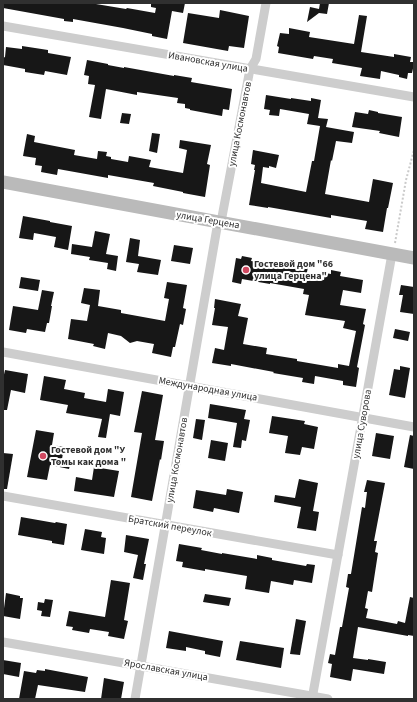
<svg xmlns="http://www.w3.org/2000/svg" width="417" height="702" font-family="'Source Sans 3',sans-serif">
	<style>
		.building { fill: #171717 }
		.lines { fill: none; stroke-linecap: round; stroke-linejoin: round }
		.path { stroke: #cacaca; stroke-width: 2; stroke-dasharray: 2 2; stroke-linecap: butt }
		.street { stroke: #cdcdcd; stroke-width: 9 }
		.secondary { stroke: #bababa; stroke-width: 13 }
		.poi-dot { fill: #d14961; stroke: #fff; stroke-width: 1.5 }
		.labels { text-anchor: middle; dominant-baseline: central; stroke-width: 4; stroke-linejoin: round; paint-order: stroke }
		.street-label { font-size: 10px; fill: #303030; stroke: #fff }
		.poi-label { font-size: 10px; font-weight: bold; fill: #303030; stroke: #fff; text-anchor: start }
	</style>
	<rect width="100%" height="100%" fill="#fff"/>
	<g class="building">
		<path d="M3,3H90L126,9L127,8L155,13L156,8L151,7V3H185L183,13L172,11L167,39L152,36V34L123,28L73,19V22L64,21V19L3,8Z"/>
		<path d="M320,3H329L327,14L319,13L307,22L310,7L319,9Z"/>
		<path d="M220,10L249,16L244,48L229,46L228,51L183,43L188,13L219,18Z"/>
		<path d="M359,15L367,16L361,52L394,57V54L411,57L410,62H414V64L412,73H408L407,79L399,77V75L381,71L380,79L360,76L362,68L332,63L333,59L314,56L313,59L278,53L279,47L277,46L280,33L289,34V28L310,32L309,37L354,44Z"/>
		<path d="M22,46L48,50V53L71,57L67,75L45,71L44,75L25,72V69L3,65V58L5,57L6,47L22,49Z"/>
		<path d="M87,60L108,64V65L124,68V67L174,76V75L192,78L191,82L232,89L229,110L223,109L222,116L190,110V109L185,108V104L177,103L178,98L137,92V95L106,89L101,119L89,117L95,85L88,84L89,76L84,75Z"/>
		<path d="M266,95L291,99V98L311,101V98L321,100L318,118L328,119L326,127L354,132L352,143L336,141L332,161L331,160L325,194L369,202L373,179L393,183L388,208H387L383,232L365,229L367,221L331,215V218L268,207V208L249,205L255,170H254L255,165L251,164L253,150L279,155L276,168L269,166V168L263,167L261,183L306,192L312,161H314L320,126L307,124L309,114L280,109L279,116L269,115L270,110L264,109Z"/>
		<path d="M369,110L378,112V113L402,117L399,137L379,133L380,131L352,127L355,112L368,114Z"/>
		<path d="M122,113L131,114L129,124L120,123Z"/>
		<path d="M152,133L160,134L157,153L149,151Z"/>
		<path d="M27,134L35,136L34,142L75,150L74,155L97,159L98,151L107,152L106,156L111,157V159L128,162L129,156L151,160L149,167L183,173L187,150L179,148L180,140L211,145L207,164L210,165L205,197L183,193V192L153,186L154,183L108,175V178L58,169L57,175L41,172L42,166L35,165L36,158L23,156Z"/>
		<path d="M23,216L50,221V222L72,226L68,250L54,247L56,237L34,233L33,240L19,238Z"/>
		<path d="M95,231L110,234L106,254L118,256L116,271L107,269L108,263L89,260L90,257L71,254L72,244L92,247Z"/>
		<path d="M130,238L140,240L138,256L161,260L158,275L137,272L139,264L126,262Z"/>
		<path d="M174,245L193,248L190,264L171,261Z"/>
		<path d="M242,256L252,258L251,261L273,264L274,261L308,267L306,277L324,280L325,273L331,274V270L341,272L340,276L363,280L361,293L343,290L340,305L366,309L363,324L365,325L357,367L359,368L356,387L343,385V381L315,376L314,384L302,382L303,378L273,373L274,372L231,364V366L212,363L215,348L224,350L228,327L212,325L215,308H214L215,299L241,304L238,316L248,318L243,344L267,348L266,354L297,359V361L338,368V364L349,366L356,331L343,328L345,321L305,315L309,295L303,294L304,289L270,283V284L242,279L241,284L232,282L236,258L241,259Z"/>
		<path d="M21,277L40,280L38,291L19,288Z"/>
		<path d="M167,282L187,285L183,308L186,309L183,325L180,324L175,347H173L171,357L152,353L154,344L137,341L130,343L121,336L108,333L105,349L93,346L94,344L68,339L71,319L87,321L90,305L81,303L84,288L100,290L98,306L121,310V313L165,321L169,299L164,298Z"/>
		<path d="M401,285L414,287V314L400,312L403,295H399Z"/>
		<path d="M42,290L54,292L51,306H52L49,323H47L45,332L27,329L26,333L9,330L13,306L38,310Z"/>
		<path d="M395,329L410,332L408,341L393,338Z"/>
		<path d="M400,366L410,368L405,398L389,395L394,369L400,370Z"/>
		<path d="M5,370L28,374L25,393L11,390L7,410H3V379Z"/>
		<path d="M44,376L66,380L64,389L85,393L84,398L106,402L108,389L124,392L120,416L110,414L106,438L98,437L102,419L66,413L68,405L40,400Z"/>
		<path d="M142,391L163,395L155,440L164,441L161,460L160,459L152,501L131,497L142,433L134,432Z"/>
		<path d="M210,404L246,410L244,419L250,420L246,441L242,440L241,448L233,447L237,423L208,418Z"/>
		<path d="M272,416L305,421L304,424L318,427L314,449L302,447L300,455L285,453L288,436L269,433Z"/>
		<path d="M196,419L205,420L202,440L193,438Z"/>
		<path d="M36,430L54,433L52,445L64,447L62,459L71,461L69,469L50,465L47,480L27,477Z"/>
		<path d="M376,433L394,436L390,459L372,456Z"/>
		<path d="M410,435L414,436V469L404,467Z"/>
		<path d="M211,440L228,443L225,461L208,458Z"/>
		<path d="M3,453L13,454L7,489H3Z"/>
		<path d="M94,467L119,471L114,497L74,491L76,477L92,480Z"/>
		<path d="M299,479L318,483L313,511L319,512L316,531L297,528L301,507L274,502L275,495L295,498Z"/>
		<path d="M367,480L385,483L374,541H377L375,552L378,553L372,592L368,591L365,608L368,609L366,618L397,624L398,621L405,623L410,597L414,598V636L408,635V636L358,627L353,658L368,660V659L386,662L384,674L353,669L351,681L330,677L332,664L328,663L330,654L335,655L340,627H342L349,588L346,587L348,574H351L362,507L365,508L367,492H364Z"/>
		<path d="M227,489L243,492L239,513L214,508L213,512L193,508L196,490L226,495Z"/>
		<path d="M21,517L55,523L56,522L67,524L64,545L52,543V541L18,535Z"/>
		<path d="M85,529L102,532L101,537L106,538L104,554L81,550Z"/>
		<path d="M126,535L149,539L144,564H146L143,580L133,578L138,555L124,552Z"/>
		<path d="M179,544L202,548L201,550L222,554V553L257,559V555L272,558V560L306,566L307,564L315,565L312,583L294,580L293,585L271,581L269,593L245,589L247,576L205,569V571L182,567L183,562L176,561Z"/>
		<path d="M111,580L130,583L124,620L128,621L124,639L108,636L109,632L90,629L89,633L72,630L73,627L66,626L69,611L105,617Z"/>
		<path d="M6,593L20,596V598H23L20,619L3,616Z"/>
		<path d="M205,594L231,598L229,606L203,602Z"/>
		<path d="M45,599L53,600L50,617L41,616L42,611L37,610L38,602L44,603Z"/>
		<path d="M296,619L306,621L300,655L290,654Z"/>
		<path d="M169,631L223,641L220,657L205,654V651L186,647V651L166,648Z"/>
		<path d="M240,641L284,648L281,668L236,660Z"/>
		<path d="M3,660L21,663L19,677L3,674Z"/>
		<path d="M45,669L88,677L85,692L38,685L35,699H19L24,671L36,673L37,670L45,671Z"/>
		<path d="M104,678L124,682L121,699L114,698V699H101Z"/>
	</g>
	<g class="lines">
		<path class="path" d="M395,243L406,180L414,150"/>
		<g class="street">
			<path d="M3,26L414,97"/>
			<path d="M221,222L250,69L256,59L266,3"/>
			<path d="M3,352L414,427"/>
			<path d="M3,496L338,555"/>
			<path d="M3,642L141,666L328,699"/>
			<path d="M135,699L218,222"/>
			<path d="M312,699L392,254"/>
		</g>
		<path class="secondary" d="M3,182L414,258"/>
	</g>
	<g class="poi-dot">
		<circle cx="246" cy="270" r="4"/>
		<circle cx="43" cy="456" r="4"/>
	</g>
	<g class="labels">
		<g class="street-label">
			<text transform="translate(208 62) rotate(10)">Ивановская улица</text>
			<text transform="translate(240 124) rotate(-79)">улица Космонавтов</text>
			<text transform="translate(208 220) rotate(10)">улица Герцена</text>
			<text transform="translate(208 389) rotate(10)">Международная улица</text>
			<text transform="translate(362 424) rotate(-80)">улица Суворова</text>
			<text transform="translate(177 460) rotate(-80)">улица Космонавтов</text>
			<text transform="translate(170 526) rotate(10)">Братский переулок</text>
			<text transform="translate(166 670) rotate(10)">Ярославская улица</text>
		</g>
		<g class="poi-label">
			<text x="254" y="264">Гостевой дом "66<tspan x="254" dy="12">улица Герцена"</tspan></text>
			<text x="51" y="450">Гостевой дом "У<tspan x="51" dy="12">Томы как дома "</tspan></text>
		</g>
	</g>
	<rect width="417" height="702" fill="none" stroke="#303030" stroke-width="8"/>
</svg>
